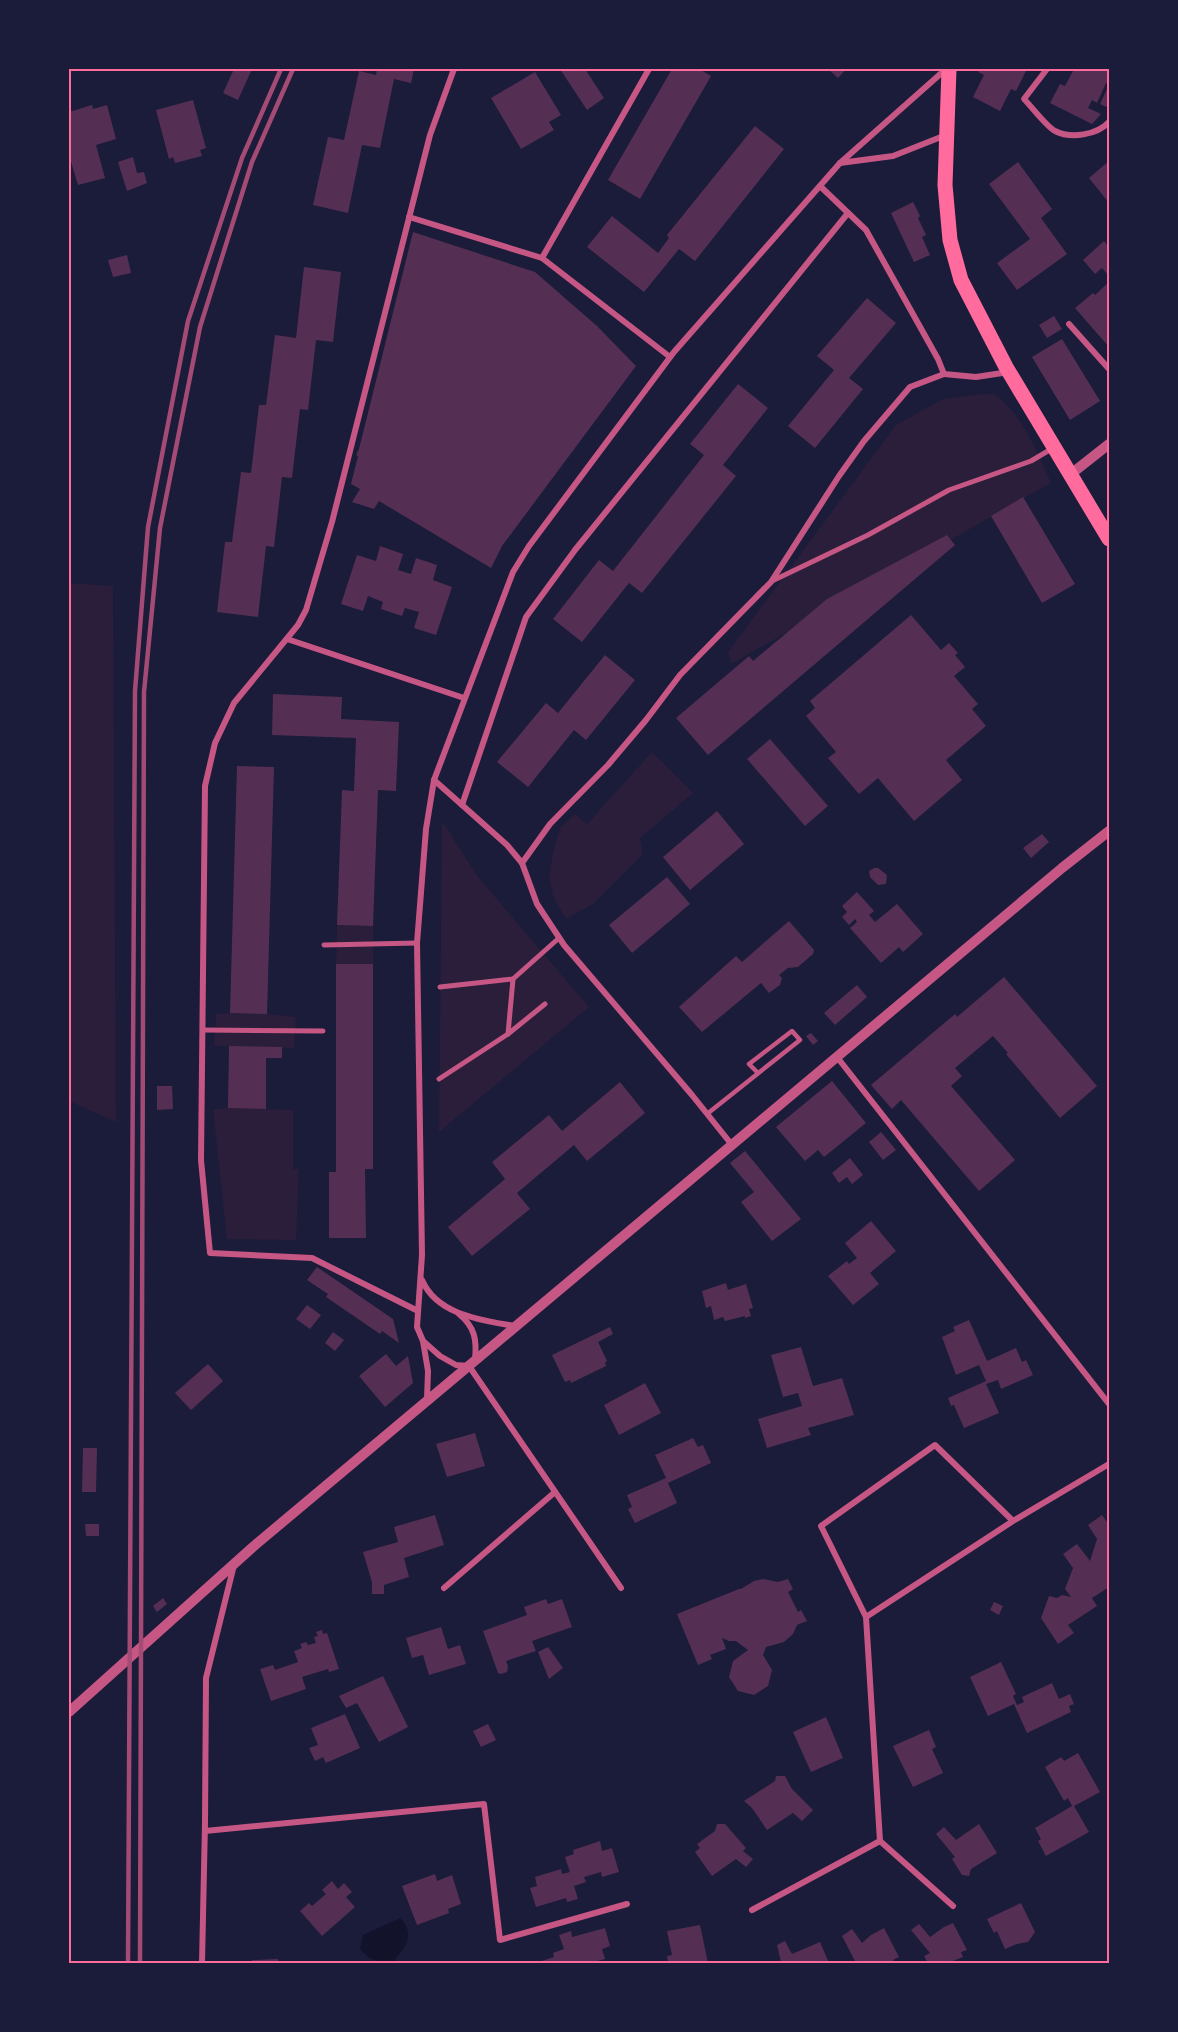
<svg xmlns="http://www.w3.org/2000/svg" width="1178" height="2032" font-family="'Public Sans',sans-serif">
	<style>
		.green { fill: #2a1e3b }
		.water { fill: #12122b }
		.building { fill: #542f53 }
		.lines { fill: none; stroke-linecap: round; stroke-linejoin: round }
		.service { stroke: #c65784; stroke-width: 4.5 }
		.pedestrian { stroke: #c65784; stroke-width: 5 }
		.minor { stroke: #c65784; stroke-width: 6 }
		.tertiary { stroke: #c65784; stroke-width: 10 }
		.primary { stroke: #ff6b9d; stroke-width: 15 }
		.rail { stroke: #a44b75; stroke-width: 4.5 }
		.neatline { fill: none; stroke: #ff6b9d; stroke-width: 2 }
	</style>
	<rect width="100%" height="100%" fill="#1b1b3a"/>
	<g class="green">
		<path d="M982,394H995C1023,416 1037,451 1051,483L731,664L728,652L896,425L943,399Z"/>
		<path d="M69,583L113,586L116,1122L69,1101Z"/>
		<path d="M652,752L693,793L640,838L643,854L593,904L566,919L553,896L549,878L553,852L560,828L575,814L587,824Z"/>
		<path d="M442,821L478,877L589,1007L439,1132Z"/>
		<path d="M337,925L373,926V964H336Z"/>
		<path d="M230,1013L267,1014L296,1017L294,1048L214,1046L216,1014Z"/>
		<path d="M228,1108L293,1110V1169H299L296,1240L227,1239L213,1110Z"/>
	</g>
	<path class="water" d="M400,1918C416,1935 406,1946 394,1961C378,1963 370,1961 360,1949L363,1935Z"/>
	<g class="building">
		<path d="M234,69H252L238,100L223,93Z"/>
		<path d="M377,69H414L411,83L394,79L380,148L362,145L348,213L313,205L328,137L344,140L359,71L376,75Z"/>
		<path d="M560,69H585L604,98L587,110Z"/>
		<path d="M672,69H699L711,76L640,199L608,180Z"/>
		<path d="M828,69H846L838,78Z"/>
		<path d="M979,69H1027L1016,91L1011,89L1000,111L973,97L984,75L978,72Z"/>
		<path d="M1074,69H1109V103L1106,107L1100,104L1109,85L1106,83L1097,103L1092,100L1088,108L1101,114L1092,124L1050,103L1060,84L1065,86Z"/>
		<path d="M535,72L561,115L549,122L554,130L521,149L491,98Z"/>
		<path d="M193,100L206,148L200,150L202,156L175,163L173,157L169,159L156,110Z"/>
		<path d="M92,105L93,109L107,105L116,139L96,145L105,178L78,185L69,155V112Z"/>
		<path d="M755,126L784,149L695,261L679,249L644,292L587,247L612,216L658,253L669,238L667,235Z"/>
		<path d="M133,157L137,173L144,172L147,183L127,191L118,162Z"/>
		<path d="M1109,161V203L1089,178Z"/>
		<path d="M1018,162L1052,209L1041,218L1067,254L1017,290L997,263L1030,239L989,184Z"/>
		<path d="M913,202L920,216L918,218L926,235L922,237L930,255L914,262L891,213Z"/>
		<path d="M413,232L535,272L597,326L636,366L502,546L491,568L379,501L374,509L352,502L360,489L351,484L358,456L356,455L359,449Z"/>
		<path d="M1104,241L1109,247V276L1102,268L1095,274L1083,260Z"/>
		<path d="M127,255L131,273L113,277L108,260Z"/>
		<path d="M304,267L341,272L333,342L316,340L308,410L300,409L292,478L282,477L274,547L266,546L258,617L217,612L225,542H232L241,472L251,473L259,405H266L275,335L296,338Z"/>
		<path d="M1109,282V347L1075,308L1093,293L1095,295Z"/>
		<path d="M867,298L896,323L849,378L863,389L815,448L788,426L834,370L817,356Z"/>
		<path d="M1054,316L1062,329L1047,338L1039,325Z"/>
		<path d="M1062,339L1100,401L1070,420L1032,357Z"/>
		<path d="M738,384L768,408L723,465L736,476L642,593L629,583L582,642L553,619L599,560L613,571L704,455L690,444Z"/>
		<path d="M1023,497L1075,584L1042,603L991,516Z"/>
		<path d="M947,535L955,545L708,755L676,718L749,656L753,661L827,599Z"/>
		<path d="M380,546L403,554L398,570L411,574L416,558L437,565L433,580L452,587L436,635L414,628L419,612L405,608L402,616L381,609L383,602L368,596L363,611L341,604L357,555L376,561Z"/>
		<path d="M911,615L941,650L949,643L958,653L955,655L965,667L954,676L978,704L972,709L986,726L946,760L962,780L914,821L878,778L859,794L828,758L836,752L806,716L815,708L810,701Z"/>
		<path d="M605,655L635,680L586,740L574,730L528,787L497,762L546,703L558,713Z"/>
		<path d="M273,694L342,697L341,719L399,722L396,791L378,790L373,926L337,925L342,790L354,791L356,738L272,735Z"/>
		<path d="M770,739L828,806L805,826L747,759Z"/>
		<path d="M237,766L274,767L267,1014L230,1013Z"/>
		<path d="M717,811L744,844L690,890L663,857Z"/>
		<path d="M1042,834L1049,842L1031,858L1023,848Z"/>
		<path d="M874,868H878L887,875L886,884L878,885L870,877L869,871Z"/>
		<path d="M667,877L690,904L632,953L609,925Z"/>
		<path d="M857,892L874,911L869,915L875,922L897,904L923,934L903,952L899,947L881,963L850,928L857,922L855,919L849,925L842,917L847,912L842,906Z"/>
		<path d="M789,921L814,950L813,954L798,967L788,968L779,975L782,978L780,985L769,993L761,983L702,1032L679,1007L736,956L742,962Z"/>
		<path d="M336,964H373V1169H365L366,1238H329V1172H336Z"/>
		<path d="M1004,977L1097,1086L1060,1118L1006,1054L1008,1053L993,1036L955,1068L962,1076L951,1086L1015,1160L979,1191L901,1100L892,1109L871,1085L955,1014L957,1017Z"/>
		<path d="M857,985L867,997L835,1025L824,1013Z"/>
		<path d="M811,1033L818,1041L813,1045L806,1036Z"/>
		<path d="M229,1046L282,1047V1058H266V1109L228,1108Z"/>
		<path d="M832,1081L866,1123L824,1157L818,1150L805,1161L776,1127Z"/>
		<path d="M620,1082L645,1113L587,1161L574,1145L517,1193L530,1209L472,1256L448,1227L505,1179L492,1162L549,1115L562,1131Z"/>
		<path d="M157,1086H172L173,1109L157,1110Z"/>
		<path d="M881,1132L896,1150L883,1160L869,1142Z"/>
		<path d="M745,1151L801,1219L772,1241L741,1202L754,1192L730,1163Z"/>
		<path d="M850,1158L863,1175L852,1184L847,1177L839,1183L832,1173Z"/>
		<path d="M871,1221L896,1251L870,1273L879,1284L853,1305L828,1276L847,1261L849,1264L857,1258L845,1243Z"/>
		<path d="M317,1267L393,1319L399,1343L382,1331L380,1334L326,1297L328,1294L307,1280Z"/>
		<path d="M726,1283L728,1290L746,1284L753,1308L749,1309L751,1316L745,1318V1316L725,1321L723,1317L714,1320L711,1306L706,1308L702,1291Z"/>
		<path d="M307,1305L321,1315L310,1329L296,1319Z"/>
		<path d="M969,1320L987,1361L1016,1348L1022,1362L1026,1360L1033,1375L1001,1389L998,1380L986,1384L999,1413L964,1428L954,1405L951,1406L948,1398L986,1381L979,1365L956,1375L942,1337L955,1331L953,1327Z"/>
		<path d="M610,1327L613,1334L598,1342L607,1361L605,1362L606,1366L571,1383L570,1380L565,1382L552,1355Z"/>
		<path d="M333,1332L344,1340L335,1351L325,1343Z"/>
		<path d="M801,1347L813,1386L842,1378L854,1415L808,1428L811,1435L767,1448L758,1419L802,1406L798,1393L783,1397L771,1355Z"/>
		<path d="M386,1354L396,1366L408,1356L413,1383L385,1407L359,1376Z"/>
		<path d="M208,1364L223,1381L191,1410L175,1393Z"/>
		<path d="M645,1383L661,1413L619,1435L604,1405Z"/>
		<path d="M475,1433L485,1466L447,1477L436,1444Z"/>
		<path d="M693,1438L698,1447L703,1445L711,1463L668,1483L677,1503L635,1523L628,1509L632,1507L627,1495L666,1478L655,1455Z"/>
		<path d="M83,1448H97L96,1492H82Z"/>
		<path d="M435,1515L444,1545L404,1558L409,1577L384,1585V1594H372V1582L363,1552L398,1542L394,1527Z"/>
		<path d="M1102,1515L1109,1525V1587L1092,1598L1097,1606L1068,1625L1074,1633L1058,1644L1041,1618L1049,1596L1057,1598L1062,1595L1071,1597L1065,1589L1073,1568L1063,1554L1077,1544L1090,1561L1097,1539L1088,1525Z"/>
		<path d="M85,1524H99V1536H86Z"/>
		<path d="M763,1579L778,1582L788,1579L793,1589L788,1592L798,1612L801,1610L807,1621L797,1625L793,1634L784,1642L766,1647L763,1655L772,1670L768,1686L754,1695L738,1691L729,1677L733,1661L748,1650L736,1641H729L722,1638L726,1649L710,1655L712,1659L698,1665L677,1614L739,1589H741L754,1581Z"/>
		<path d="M163,1598L167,1604L157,1612L153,1606Z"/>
		<path d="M546,1599L548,1604L562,1599L572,1627L532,1641L536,1651L506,1661L508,1666L507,1672L501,1674L498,1673L483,1631L527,1615L524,1607Z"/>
		<path d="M994,1602L1003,1606L999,1615L990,1610Z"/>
		<path d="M441,1627L448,1649L460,1645L466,1664L429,1675L423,1655L412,1658L406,1638Z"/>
		<path d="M322,1630L323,1634L327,1633L339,1669L329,1672L328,1669L302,1677L306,1689L271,1701L260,1669L273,1665L275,1670L298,1662L294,1651L302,1648L300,1644L306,1642L308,1645L316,1643L314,1637L318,1636L316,1632Z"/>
		<path d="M548,1647L563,1668L549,1679L538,1652Z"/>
		<path d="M1001,1662L1016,1694L1013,1696L1017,1705L1024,1702L1022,1697L1052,1683L1059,1699L1070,1694L1074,1704L1069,1706L1071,1712L1027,1733L1014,1704L988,1716L970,1677Z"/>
		<path d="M383,1676L408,1727L379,1742L357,1703L346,1708L339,1696Z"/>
		<path d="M345,1714L360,1748L326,1763L323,1757L315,1761L309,1748L318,1745L311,1728Z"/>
		<path d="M826,1717L843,1758L811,1772L793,1732Z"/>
		<path d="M488,1724L496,1740L481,1747L473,1731Z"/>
		<path d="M929,1730L936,1747L932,1749L943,1773L913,1787L893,1746Z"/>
		<path d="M1078,1753L1100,1792L1074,1806L1089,1832L1046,1856L1038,1841L1041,1839L1035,1828L1072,1806L1068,1798L1064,1801L1045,1767L1061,1757L1064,1761Z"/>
		<path d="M776,1776H785L792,1789L813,1810L802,1821L793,1813L767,1830L752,1808L744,1801L775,1781Z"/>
		<path d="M717,1824H725L746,1848L743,1851L753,1859L746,1867L736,1859L712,1876L695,1852L700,1848L697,1844L715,1831Z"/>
		<path d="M979,1824L997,1853L971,1869L969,1876L962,1875L952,1859L955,1857L936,1834L944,1827L956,1840Z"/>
		<path d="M600,1841L602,1851L612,1848L619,1872L602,1877L601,1872L584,1877L586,1882L574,1886L578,1899L567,1902L566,1898L536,1907L530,1888L537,1886L535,1877L561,1869L562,1874L570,1872L565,1857L574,1854L573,1850Z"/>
		<path d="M435,1874L437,1881L452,1875L461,1904L448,1909L449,1913L417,1925L402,1886Z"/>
		<path d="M332,1881L338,1889L344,1883L352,1892L346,1897L355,1907L322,1936L300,1911L309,1903L312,1906L326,1894L322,1890Z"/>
		<path d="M1021,1903L1035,1932L1028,1942L1017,1944L1005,1949L997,1931L994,1933L987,1919Z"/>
		<path d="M953,1923L967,1950L961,1952L963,1957L948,1963H928L924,1956L930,1953L911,1930L919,1924L930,1937L944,1927Z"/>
		<path d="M700,1925L708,1963H668L667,1956L672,1955L667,1931Z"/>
		<path d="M605,1928L610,1946L602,1949L605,1959L589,1963H536L554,1957L553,1953L564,1949L559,1935L571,1931L572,1937Z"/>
		<path d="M884,1928L899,1957L893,1960L895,1963H856L842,1936L852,1929L862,1943L871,1935Z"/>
		<path d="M785,1941L792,1954L820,1942L829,1963L781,1962L777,1945Z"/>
		<path d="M278,1959V1963H252V1960Z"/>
	</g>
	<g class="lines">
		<path class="service" d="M707,1114L800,1040L792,1031L749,1064L758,1073"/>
		<g class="pedestrian">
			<path d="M772,581L868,535L949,490L1031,461L1053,448"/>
			<path d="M324,945L417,943"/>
			<path d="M440,987L513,979L559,938"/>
			<path d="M203,1030L323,1031"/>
			<path d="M508,1034L545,1004"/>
			<path d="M439,1079L508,1034L513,979"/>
		</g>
		<g class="minor">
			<path d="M1047,69L1024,99C1032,107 1046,126 1055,131C1071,139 1097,135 1109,122"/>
			<path d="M840,163L893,156L946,135"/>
			<path d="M820,186L866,230L938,359L944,374L976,377L1009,372"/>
			<path d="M409,217L542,258L670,357"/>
			<path d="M542,258L649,69"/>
			<path d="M1069,324L1109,369"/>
			<path d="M287,639L464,698"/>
			<path d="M434,780L507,845L522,863L537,904L564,945L692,1095L732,1145"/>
			<path d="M462,805L526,617L575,550L848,213"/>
			<path d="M522,863L550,824L608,765L646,720L680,675L771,582L839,476L864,441L910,387L944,374"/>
			<path d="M837,1057L1109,1404"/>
			<path d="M422,1280C437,1315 481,1320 515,1326"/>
			<path d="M418,1311L312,1258L210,1253L201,1160L205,786L215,743L234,703L298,625L306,610L332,522L430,135L454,69"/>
			<path d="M459,1314C475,1327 477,1340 475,1360"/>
			<path d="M423,1341L428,1371L427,1399"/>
			<path d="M1013,1521L935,1445L821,1526L866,1617L1013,1521L1109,1464"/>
			<path d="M444,1588L555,1492"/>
			<path d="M621,1588L469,1366L456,1365L440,1356L423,1341L417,1327L422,1255L417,943L426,829L434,780L513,572L529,546L674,352L840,163L946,69"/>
			<path d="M205,1831L484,1804L500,1940L627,1904"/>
			<path d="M880,1841L953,1906"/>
			<path d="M752,1910L880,1841L866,1617"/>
			<path d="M202,1963L205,1823L206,1678L234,1565"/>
		</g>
		<g class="tertiary">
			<path d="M1071,474L1109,444"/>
			<path d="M69,1712L254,1546L1062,868L1109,831"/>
		</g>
		<path class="primary" d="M949,69L945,185L950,240L961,280L1006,367L1109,539"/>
		<g class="rail">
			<path d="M128,1963L135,691L148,527L188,321L242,158L281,69"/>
			<path d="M140,1963L144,692L160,528L200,327L252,162L293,69"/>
		</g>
	</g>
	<rect width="1178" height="2032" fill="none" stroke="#1b1b3a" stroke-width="141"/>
	<rect x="70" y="70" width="1038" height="1892" class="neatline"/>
</svg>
